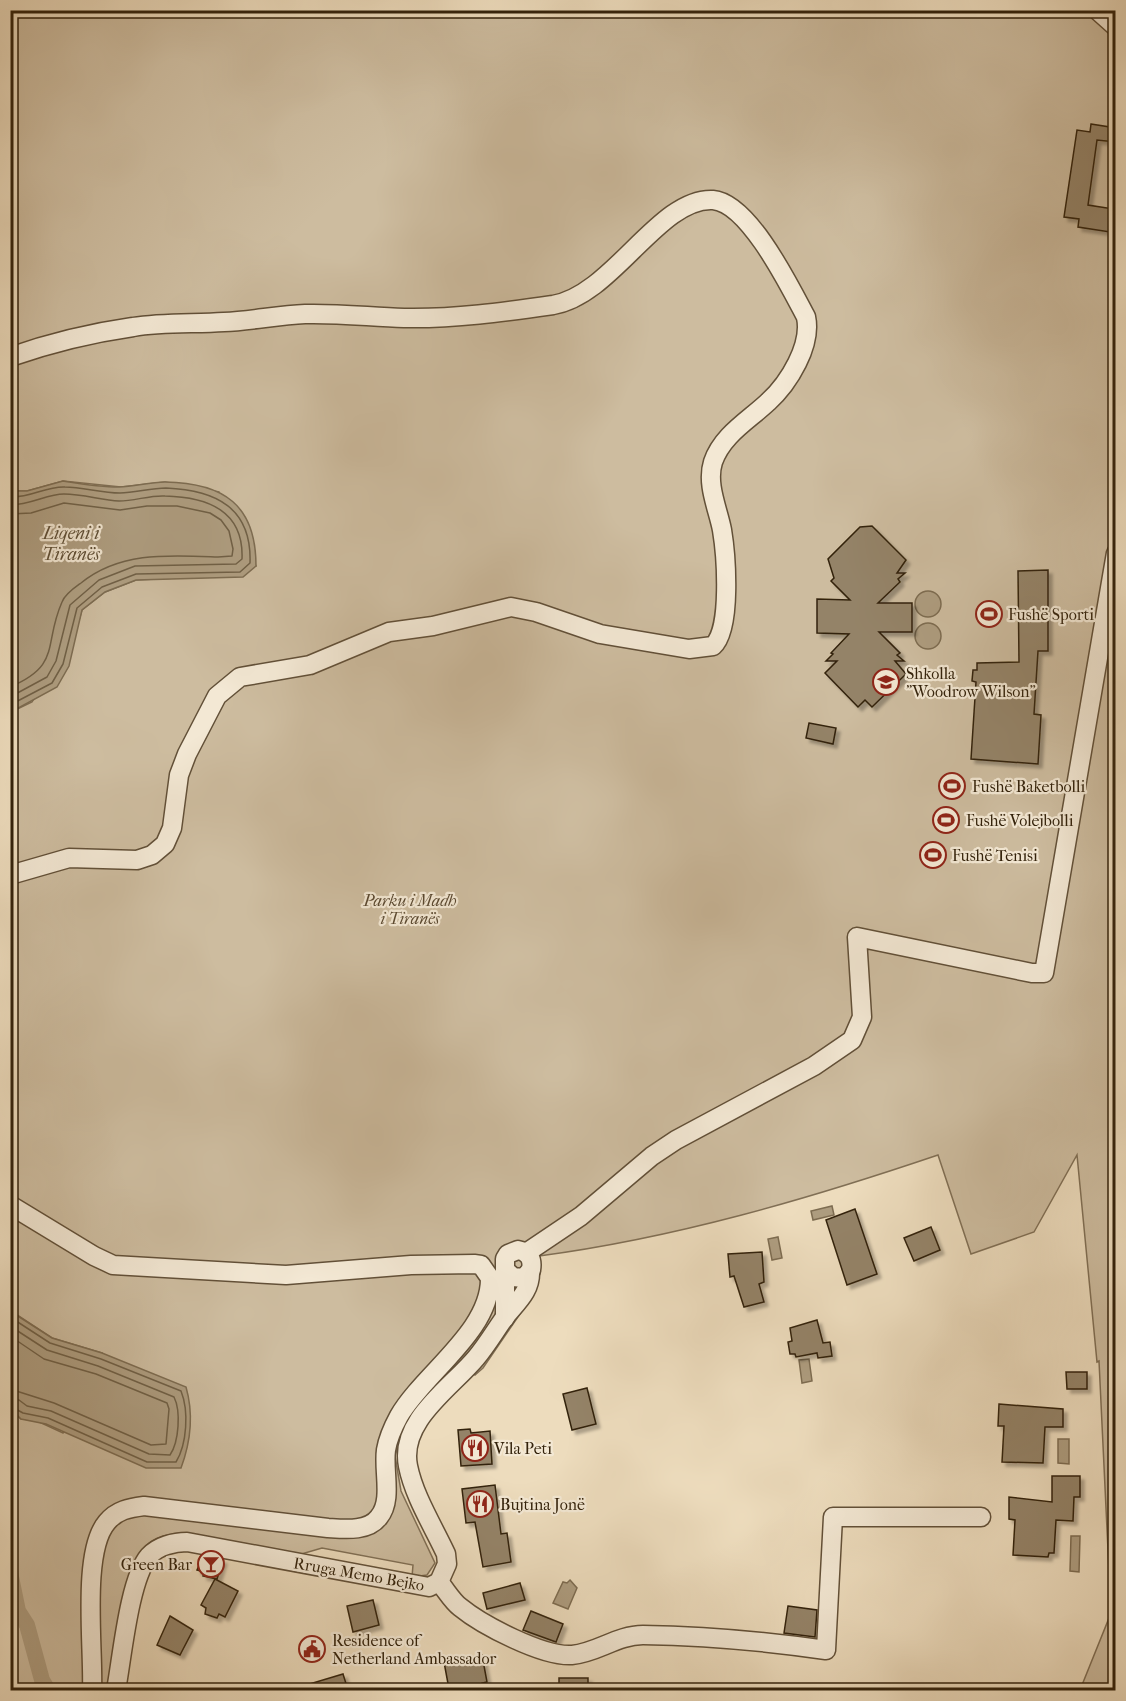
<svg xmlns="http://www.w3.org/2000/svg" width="1126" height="1701" font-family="'IM FELL French Canon',serif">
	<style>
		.green { fill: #cdbc9f; stroke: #806f55; stroke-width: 1.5 }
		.water { fill: #ae9d80; stroke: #7d6c51; stroke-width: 1.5 }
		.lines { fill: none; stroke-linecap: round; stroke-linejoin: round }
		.shore { stroke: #706046; stroke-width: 1.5 }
		.canal { stroke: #ae9d80; stroke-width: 16 }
		.building { fill: #948368; stroke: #33220b; stroke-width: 1.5; filter: url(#shadow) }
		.street-casing { stroke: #625038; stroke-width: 21 }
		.street { stroke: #f3e8d4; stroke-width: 18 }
		.labels { text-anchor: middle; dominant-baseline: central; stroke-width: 4.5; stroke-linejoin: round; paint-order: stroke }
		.poi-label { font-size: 16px; fill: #33220b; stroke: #f3e8d4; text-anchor: start }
		.park-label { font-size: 16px; font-style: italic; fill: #5a4830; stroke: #f3e8d4 }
		.street-label { font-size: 16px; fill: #33220b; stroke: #f3e8d4 }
		.water-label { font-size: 18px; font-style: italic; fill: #5e4d34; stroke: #f3e8d4 }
	</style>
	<defs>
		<filter id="shadow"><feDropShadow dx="4" dy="4" stdDeviation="1.5" flood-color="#0004"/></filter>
	</defs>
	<rect width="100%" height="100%" fill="#eddcbd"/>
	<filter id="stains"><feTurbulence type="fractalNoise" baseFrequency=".00333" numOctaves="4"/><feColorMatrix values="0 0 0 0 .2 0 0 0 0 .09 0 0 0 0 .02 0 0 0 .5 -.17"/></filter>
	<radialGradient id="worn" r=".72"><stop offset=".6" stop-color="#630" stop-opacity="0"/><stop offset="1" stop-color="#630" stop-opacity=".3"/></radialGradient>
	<path class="green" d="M11,11H1115V1690H1080L1111,1613L1099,1361L1097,1362L1077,1155L1034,1232L971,1254L938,1155C808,1199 675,1238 539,1256L538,1283L528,1302L483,1368L475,1375L462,1363L417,1411L402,1433L395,1456L401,1491L435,1563L427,1575L412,1577L413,1565L322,1548L298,1555L183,1533C169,1534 155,1536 145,1547C119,1576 115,1652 109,1690H11L10,1409L21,1419L35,1420L63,1433L102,1353L52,1338L11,1311V712L32,702L75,634L82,610L105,592L136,580L176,578L256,566L219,492L165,482L121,487L63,481L27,491H11Z"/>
	<g class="water">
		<path d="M63,481C82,484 100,487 119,487C134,487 149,482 165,482C224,483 256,505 256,566L243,577L136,580L105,592L82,610L69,666L57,687L11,712V491H27Z"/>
		<circle cx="928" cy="604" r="13"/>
		<circle cx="928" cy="636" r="13"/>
		<path d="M832,1206L834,1215L813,1220L811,1211Z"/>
		<path d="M778,1237L782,1258L772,1260L768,1239Z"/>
		<path d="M10,1311L52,1338L102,1353L186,1387C194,1415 191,1441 181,1468H146L46,1424L21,1419L11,1409Z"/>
		<path d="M809,1359L812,1381L802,1383L799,1360Z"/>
		<path d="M1058,1439H1069V1464L1058,1463Z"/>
		<path d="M1071,1536H1080L1079,1572L1070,1571Z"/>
		<path d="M570,1580L577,1588L568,1609L553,1603L563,1582L567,1583Z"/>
	</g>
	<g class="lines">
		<g class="shore">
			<path d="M10,497C31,498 46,486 65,487C83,487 101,493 120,493C135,493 150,488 166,488C216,490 252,508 250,563L240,572L136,574L102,587L77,608L63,664L52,683L10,705"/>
			<path d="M10,505C31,505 47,494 64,494C83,494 101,500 119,501C135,501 150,495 165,496C208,497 244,511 242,559L236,564L135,566L99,580L70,605L56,661L47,677L10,697"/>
			<path d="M10,514L31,513L64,503L120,510L147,506H177L210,513L221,520L229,531L233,549L232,556L218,557C170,555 120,551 81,583C74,588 65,594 62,602C43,645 62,665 10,687"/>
			<path d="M10,1317L50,1343L101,1359L181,1391C189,1411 187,1444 176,1462H147L48,1418L23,1413L10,1406"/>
			<path d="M10,1326L47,1350L98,1366L174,1397C181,1411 179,1442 170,1455L149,1454L51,1411L27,1406L19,1400L10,1398"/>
			<path d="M10,1336L44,1359L96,1374L167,1403L169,1409L166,1444L151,1445L54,1403L10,1389"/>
		</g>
		<path class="canal" d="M10,1572L18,1611L27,1625L42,1680L48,1690"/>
	</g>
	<g class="building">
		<path d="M1091,124L1116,128V142L1097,140L1088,205L1114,209L1110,232L1078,227L1079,219L1064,217L1077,130L1090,132Z"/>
		<path d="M872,526L906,560L897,573H905L898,579L900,582L878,603H912V632H879L900,653L897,655L904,661H895L906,674L872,707L865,700L858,707L825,673L837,661H826L833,654L831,653L849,634L817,633V599L850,600L831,581L834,578L828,559L860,527Z"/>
		<path d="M1048,570V651H1038L1034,714L1041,715L1038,764L971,759L976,682L972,681L973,670H977V663L1019,662L1018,571Z"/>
		<path d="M809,723L836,728L833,744L806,738Z"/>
		<path d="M855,1209L877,1274L847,1285L826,1220Z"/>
		<path d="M931,1227L940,1250L914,1261L904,1238Z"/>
		<path d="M762,1252L764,1282L759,1284L764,1302L744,1307L734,1276L730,1277L728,1254Z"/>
		<path d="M817,1320L823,1343L830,1342L832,1356L818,1358L817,1353L796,1357L795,1354H790L788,1342L792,1341L790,1328Z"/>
		<path d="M1066,1372H1087V1389H1067Z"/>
		<path d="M587,1388L596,1424L572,1430L563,1394Z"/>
		<path d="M999,1404L1063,1409V1427H1045L1043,1463L1002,1462L1004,1426H998Z"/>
		<path d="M470,1429L471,1433L490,1431L492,1464L461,1466L458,1430Z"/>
		<path d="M1052,1476H1080V1497H1074L1073,1521L1056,1520L1054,1553H1049L1048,1557L1013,1555L1015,1520L1009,1519V1497L1052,1502Z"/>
		<path d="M495,1485L501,1534L507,1533L511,1562L483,1567L475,1522L466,1523L462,1489Z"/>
		<path d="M203,1556L223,1560L217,1579L203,1576L204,1572L197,1570Z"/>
		<path d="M215,1579L238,1591L225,1617L219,1614L217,1618L205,1614L206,1608L201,1605Z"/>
		<path d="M520,1583L525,1600L487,1609L483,1593Z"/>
		<path d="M373,1600L379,1625L353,1632L347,1606Z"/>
		<path d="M788,1606L817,1610L815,1637L784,1633Z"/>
		<path d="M531,1611L563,1624L556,1642L523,1630Z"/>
		<path d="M170,1616L193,1630L180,1655L157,1645Z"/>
		<path d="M482,1655L487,1682L482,1683L483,1688L468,1690L449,1689L444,1662Z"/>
		<path d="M343,1674L348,1690H306V1685Z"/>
		<rect x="559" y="1678" width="29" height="12"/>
	</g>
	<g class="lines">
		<defs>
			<g id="street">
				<path d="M1097,10L1116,27"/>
				<path d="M10,357C50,343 91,333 133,327C163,322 194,324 224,322C251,321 278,315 305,314C338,313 371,317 404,318C454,319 504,312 553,305C613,295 659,197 713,200C749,203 790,287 806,317C812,345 789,383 768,402C749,420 722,435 713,462C706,484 718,509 722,530C726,554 732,629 713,646L689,649L600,634L536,612L511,607L433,626L389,632L310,665L240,677L217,696L187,754L179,775L172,828L165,844L152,855L137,860L69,858L10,875"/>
				<path d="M10,1205L94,1256L113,1265L286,1275L411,1265L474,1264L481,1265L490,1278C491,1331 424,1373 399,1416C393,1427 388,1438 386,1450C383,1471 393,1500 379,1517C368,1532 344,1529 328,1528L144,1506C129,1508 117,1510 107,1522C81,1552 94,1650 92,1690"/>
				<path d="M526,1253L581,1216L652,1156L676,1140L814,1066L852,1040L862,1017L857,937L1032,973H1044L1116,553"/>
				<path d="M505,1318V1259L508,1254L518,1250C529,1252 533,1259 531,1270L524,1278L513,1277L505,1270"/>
				<path d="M439,1582C446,1590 452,1601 460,1607C482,1625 543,1657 572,1655C597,1653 617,1635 643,1635C705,1636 764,1641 826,1650L833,1517H981"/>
				<path d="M116,1690C122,1659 129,1579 149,1556C158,1546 174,1542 187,1542L429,1587L439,1582L447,1564L446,1554C433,1526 414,1496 408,1466C399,1421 451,1388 476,1358C487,1345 495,1331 505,1317C517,1302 531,1291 530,1271"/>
			</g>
		</defs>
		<use href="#street" class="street-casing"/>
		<use href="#street" class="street"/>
	</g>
	<defs>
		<symbol id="stadium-ring" viewBox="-11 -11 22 22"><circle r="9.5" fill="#f3e8d4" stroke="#8f2418" stroke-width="1.5"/><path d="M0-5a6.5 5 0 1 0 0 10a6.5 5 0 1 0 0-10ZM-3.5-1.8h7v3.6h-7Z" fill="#8f2418"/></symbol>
		<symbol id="school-ring" viewBox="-11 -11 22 22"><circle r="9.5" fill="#f3e8d4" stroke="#8f2418" stroke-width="1.5"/><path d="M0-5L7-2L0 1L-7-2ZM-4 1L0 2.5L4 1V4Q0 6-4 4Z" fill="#8f2418"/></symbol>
		<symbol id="restaurant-ring" viewBox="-11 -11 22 22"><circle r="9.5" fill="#f3e8d4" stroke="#8f2418" stroke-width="1.5"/><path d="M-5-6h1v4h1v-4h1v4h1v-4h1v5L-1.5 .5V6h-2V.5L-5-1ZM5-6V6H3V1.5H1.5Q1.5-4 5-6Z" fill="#8f2418"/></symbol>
		<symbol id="bar-ring" viewBox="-11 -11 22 22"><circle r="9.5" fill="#f3e8d4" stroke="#8f2418" stroke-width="1.5"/><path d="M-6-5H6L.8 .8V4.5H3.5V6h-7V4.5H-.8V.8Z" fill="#8f2418"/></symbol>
		<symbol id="civic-ring" viewBox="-11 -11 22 22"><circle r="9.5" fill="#f3e8d4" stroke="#8f2418" stroke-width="1.5"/><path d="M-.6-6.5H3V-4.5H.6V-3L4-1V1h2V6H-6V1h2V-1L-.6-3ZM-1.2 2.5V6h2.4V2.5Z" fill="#8f2418"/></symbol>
	</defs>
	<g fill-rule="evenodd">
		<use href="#stadium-ring" x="974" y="599" width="30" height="30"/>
		<use href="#school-ring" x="871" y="667" width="30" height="30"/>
		<use href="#stadium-ring" x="937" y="771" width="30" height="30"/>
		<use href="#stadium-ring" x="931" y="805" width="30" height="30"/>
		<use href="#stadium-ring" x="918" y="840" width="30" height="30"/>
		<use href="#restaurant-ring" x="460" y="1433" width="30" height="30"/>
		<use href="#restaurant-ring" x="465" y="1489" width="30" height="30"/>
		<use href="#bar-ring" x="196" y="1549" width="30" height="30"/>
		<use href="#civic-ring" x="297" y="1634" width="30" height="30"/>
	</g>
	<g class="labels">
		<g class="poi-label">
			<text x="1008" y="614">Fushë Sporti</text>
			<text x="906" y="673">Shkolla<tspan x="906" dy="18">"Woodrow Wilson"</tspan></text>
			<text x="972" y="786">Fushë Baketbolli</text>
			<text x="966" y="820">Fushë Volejbolli</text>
			<text x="952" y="855">Fushë Tenisi</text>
			<text x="494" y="1448">Vila Peti</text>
			<text x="500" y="1504">Bujtina Jonë</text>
			<text x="192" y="1564" text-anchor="end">Green Bar</text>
			<text x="332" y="1640">Residence of<tspan x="332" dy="18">Netherland Ambassador</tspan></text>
		</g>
		<g class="park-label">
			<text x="410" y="900">Parku i Madh<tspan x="410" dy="18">i Tiranës</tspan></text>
		</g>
		<g class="street-label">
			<text transform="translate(359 1574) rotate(10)">Rruga Memo Bejko</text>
		</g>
		<g class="water-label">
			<text x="71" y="533">Liqeni i<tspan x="71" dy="21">Tiranës</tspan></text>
		</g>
	</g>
	<rect width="1126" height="1701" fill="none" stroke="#eddcbd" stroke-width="36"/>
	<rect x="12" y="12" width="1102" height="1677" fill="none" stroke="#33220b" stroke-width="3"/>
	<rect x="18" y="18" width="1090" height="1665" fill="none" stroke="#33220b" stroke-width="1.5"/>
	<rect width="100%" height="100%" filter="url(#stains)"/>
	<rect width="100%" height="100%" fill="url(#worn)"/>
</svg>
